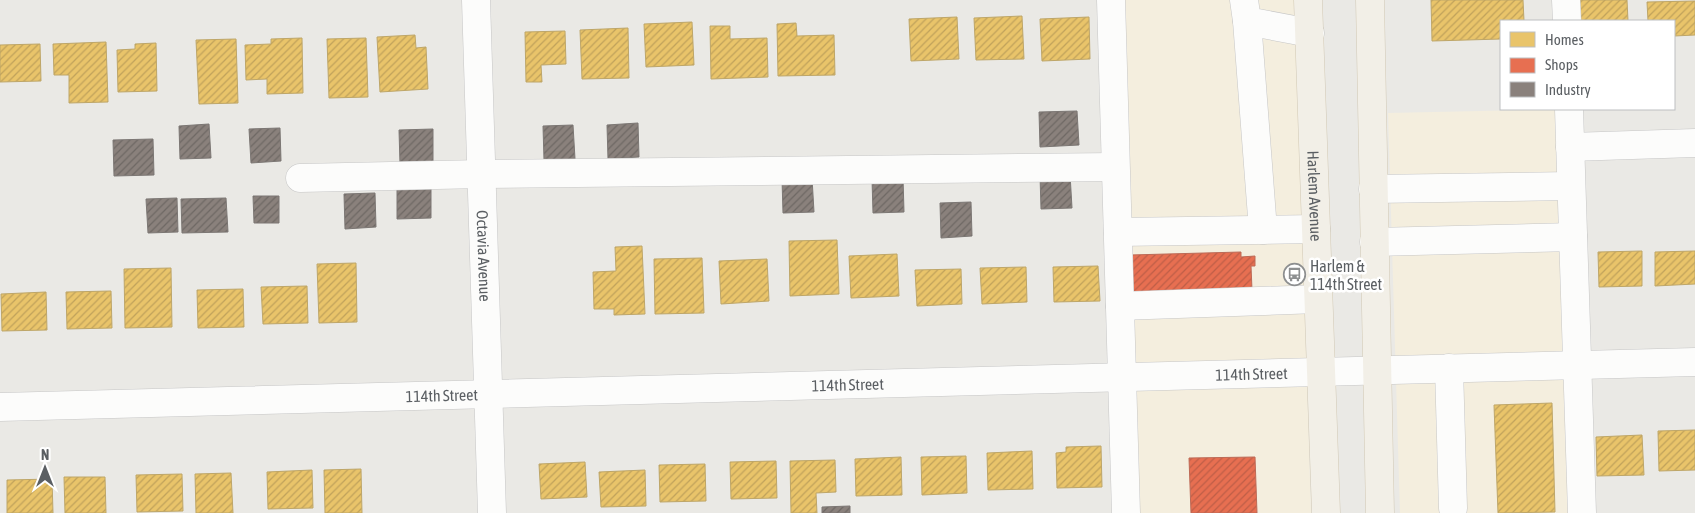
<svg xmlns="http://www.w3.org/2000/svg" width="1695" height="513" font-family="'Asap Condensed',sans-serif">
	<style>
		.commercial { fill: #f4eede }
		.homes { fill: url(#homes-hatch); stroke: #bea668 }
		.shops { fill: url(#shops-hatch); stroke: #bd6a56 }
		.industry { fill: url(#industry-hatch); stroke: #7c7774 }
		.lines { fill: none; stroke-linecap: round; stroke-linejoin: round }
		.minor-casing { stroke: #c6c6c6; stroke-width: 29 }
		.major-casing { stroke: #d1c8b4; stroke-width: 29 }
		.minor { stroke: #fcfcfb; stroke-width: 28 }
		.major { stroke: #f2efe7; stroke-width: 28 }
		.labels { text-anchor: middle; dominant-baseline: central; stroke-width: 5; stroke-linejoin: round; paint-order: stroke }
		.street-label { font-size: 16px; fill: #5b5f63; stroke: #fff }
		.poi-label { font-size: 16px; fill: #5b5f63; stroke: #fff; text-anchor: start }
	</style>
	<defs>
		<pattern id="homes-hatch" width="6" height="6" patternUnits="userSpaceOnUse" patternTransform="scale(1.25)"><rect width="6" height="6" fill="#e9c46a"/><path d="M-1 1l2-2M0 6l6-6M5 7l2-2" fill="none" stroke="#c0a25b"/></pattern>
		<pattern id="shops-hatch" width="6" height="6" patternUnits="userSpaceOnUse" patternTransform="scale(1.25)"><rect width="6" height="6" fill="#e76f51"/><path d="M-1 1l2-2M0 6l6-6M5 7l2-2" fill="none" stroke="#be5e47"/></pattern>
		<pattern id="industry-hatch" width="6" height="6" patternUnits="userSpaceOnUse" patternTransform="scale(1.25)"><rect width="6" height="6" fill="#8a817c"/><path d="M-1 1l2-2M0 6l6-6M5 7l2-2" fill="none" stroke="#6e6864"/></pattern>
	</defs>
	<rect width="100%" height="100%" fill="#eae9e5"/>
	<g class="commercial">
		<path d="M1111,0H1295L1311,513H1126Z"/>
		<path d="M1569,109L1582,513H1400L1388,113Z"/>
	</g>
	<g class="homes">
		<path d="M1431,0H1523L1524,21H1501V39L1432,41Z"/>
		<path d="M1579,0H1627L1628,21H1580Z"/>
		<path d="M1695,1V35L1674,36V21H1648L1647,2Z"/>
		<path d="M1022,16L1024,59L976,60L974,18Z"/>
		<path d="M957,17L959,59L911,61L909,19Z"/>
		<path d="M1089,17L1090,59L1042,61L1040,19Z"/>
		<path d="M692,22L694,65L646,67L644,24Z"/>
		<path d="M796,23L797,36L834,35L835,75L778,76L777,24Z"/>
		<path d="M710,26H730V39L767,38L768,77L711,79Z"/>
		<path d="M628,28L629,78L582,79L580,30Z"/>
		<path d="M565,31L566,64L541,65L542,82H526L525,32Z"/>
		<path d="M415,35L416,48L426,47L428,89L380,92L377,37Z"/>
		<path d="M302,38L303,93L267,94V79L246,80L245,45L271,44V39Z"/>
		<path d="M366,38L368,97L329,98L327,39Z"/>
		<path d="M236,39L238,103L199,104L196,40Z"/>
		<path d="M106,42L108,102L69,103V75H54L53,44Z"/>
		<path d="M156,43L157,91L118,92L117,50L135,49V44Z"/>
		<path d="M40,44L41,81L0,82V45Z"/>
		<path d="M837,240L839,294L790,296L789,241Z"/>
		<path d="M642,246L645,314L614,315V309H594L593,272L616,271L615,247Z"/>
		<path d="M1642,251V286L1599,287L1598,252Z"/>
		<path d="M1695,251V284L1655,286V252Z"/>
		<path d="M897,254L899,296L851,298L849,256Z"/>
		<path d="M702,258L704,313L655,314L654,259Z"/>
		<path d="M767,259L769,301L721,304L719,261Z"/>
		<path d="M356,263L357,322L319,323L317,264Z"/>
		<path d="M1098,266L1100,301L1054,302L1053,267Z"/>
		<path d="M1026,267L1027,302L982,304L980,268Z"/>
		<path d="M171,268L172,327L125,328L124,269Z"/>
		<path d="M961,269L962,304L917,306L915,270Z"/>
		<path d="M307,286L308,323L263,324L261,287Z"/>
		<path d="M243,289L244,327L198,328L197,290Z"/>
		<path d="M111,291L112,328L67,329L66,292Z"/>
		<path d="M46,292L47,330L2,331L1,294Z"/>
		<path d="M1552,403L1555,512L1498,513L1494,405Z"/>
		<path d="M1695,430V470L1659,471L1658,431Z"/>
		<path d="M1642,435L1644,475L1597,476L1596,437Z"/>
		<path d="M1101,446L1102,487L1057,488L1056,453L1066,452V447Z"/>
		<path d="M1032,451L1033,489L988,490L987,453Z"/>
		<path d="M966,456L967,493L922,495L921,457Z"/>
		<path d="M901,457L902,495L856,496L855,459Z"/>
		<path d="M835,460L836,492L816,493L817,513H791L790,461Z"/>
		<path d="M776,461L777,498L731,499L730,462Z"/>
		<path d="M585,462L587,497L541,499L539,464Z"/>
		<path d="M705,464L706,501L660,502L659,465Z"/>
		<path d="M361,469L362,513H325L324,470Z"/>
		<path d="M312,470L313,508L268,509L267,472Z"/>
		<path d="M645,470L646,506L601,507L599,472Z"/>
		<path d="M231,473L233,513H196L195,474Z"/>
		<path d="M182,474L183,511L137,512L136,475Z"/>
		<path d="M64,477H105L106,513H65Z"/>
		<path d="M52,479L53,513H7V480Z"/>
	</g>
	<g class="shops">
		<path d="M1241,252V257L1255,256V266H1251L1252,290L1131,299L1130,255Z"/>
		<path d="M1255,457L1257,513H1191L1189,458Z"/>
	</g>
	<g class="industry">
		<path d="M1077,111L1079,145L1040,147L1039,112Z"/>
		<path d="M638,123L639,157L608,159L607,125Z"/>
		<path d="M209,124L211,158L180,159L179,126Z"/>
		<path d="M573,125L575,159L544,160L543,126Z"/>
		<path d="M280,128L281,161L251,163L249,129Z"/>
		<path d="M433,129V163L400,164L399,130Z"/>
		<path d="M153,139L154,175L114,176L113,140Z"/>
		<path d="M1070,174L1072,208L1041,209L1040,175Z"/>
		<path d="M812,178L814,212L783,213L782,179Z"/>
		<path d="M903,178L904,212L873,213L872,179Z"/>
		<path d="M431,188V218L397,219V189Z"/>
		<path d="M375,193L376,227L345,229L344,194Z"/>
		<path d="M253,196H279V223H254Z"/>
		<path d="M177,198L178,232L148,233L146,199Z"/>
		<path d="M226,198L228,232L182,233L181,199Z"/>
		<path d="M971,202L972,236L941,238L940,203Z"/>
		<path d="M850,506V513H822V507Z"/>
	</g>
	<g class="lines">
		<defs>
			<g id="minor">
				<path id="s1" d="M476,0L492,513"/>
				<path d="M1111,0L1126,513"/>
				<path d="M1244,0L1247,21L1310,33"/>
				<path d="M1566,0L1567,21"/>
				<path d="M1247,21L1263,230"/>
				<path d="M1569,109L1582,513"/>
				<path d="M1570,147L1695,143"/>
				<path d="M300,178L482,174L1115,167"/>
				<path d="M1373,189L1571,186"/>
				<path d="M1118,232L1316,229"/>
				<path d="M1374,242L1573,237"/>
				<path d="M1120,306L1318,299"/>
				<path d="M1449,368L1453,508"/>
				<path id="s2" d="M0,407L1695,362"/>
			</g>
			<g id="major">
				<path id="s3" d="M1308,0L1326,513"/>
				<path d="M1370,0L1380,513"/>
			</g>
		</defs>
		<use href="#minor" class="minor-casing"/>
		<use href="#major" class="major-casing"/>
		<use href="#minor" class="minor"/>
		<use href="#major" class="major"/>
	</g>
	<defs>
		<symbol id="bus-ring" viewBox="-11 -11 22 22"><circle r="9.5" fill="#fff" stroke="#8d8f90" stroke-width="1.5"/><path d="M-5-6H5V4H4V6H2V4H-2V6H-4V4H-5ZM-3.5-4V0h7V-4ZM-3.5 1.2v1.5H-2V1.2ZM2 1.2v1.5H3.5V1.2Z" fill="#8d8f90"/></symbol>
	</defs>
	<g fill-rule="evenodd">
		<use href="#bus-ring" x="1282" y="262" width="25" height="25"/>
	</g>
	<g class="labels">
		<g class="street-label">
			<text stroke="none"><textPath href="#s3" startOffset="196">Harlem Avenue</textPath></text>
			<text stroke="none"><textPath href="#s1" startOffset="256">Octavia Avenue</textPath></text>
			<text stroke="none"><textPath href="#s2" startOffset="1252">114th Street</textPath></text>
			<text stroke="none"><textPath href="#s2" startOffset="848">114th Street</textPath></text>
			<text stroke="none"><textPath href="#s2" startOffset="442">114th Street</textPath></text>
		</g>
		<g class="poi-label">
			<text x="1310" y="266">Harlem &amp;<tspan x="1310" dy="18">114th Street</tspan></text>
		</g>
	</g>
	<rect x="1500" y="20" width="175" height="90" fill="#ffffff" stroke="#bdbfc1"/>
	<rect x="1510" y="32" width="25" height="15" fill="#e9c46a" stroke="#bdbfc1"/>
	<text x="1545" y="45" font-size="15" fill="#5b5f63">Homes</text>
	<rect x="1510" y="58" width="25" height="15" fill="#e76f51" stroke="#bdbfc1"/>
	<text x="1545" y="70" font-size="15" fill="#5b5f63">Shops</text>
	<rect x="1510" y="82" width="25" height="15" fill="#8a817c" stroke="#bdbfc1"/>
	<text x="1545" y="95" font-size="15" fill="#5b5f63">Industry</text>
	<g transform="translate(45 468)" stroke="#ffffff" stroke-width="4" paint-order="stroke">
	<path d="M0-4L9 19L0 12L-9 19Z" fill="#5b5f63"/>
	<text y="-8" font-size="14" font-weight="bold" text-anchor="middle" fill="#5b5f63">N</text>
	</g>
</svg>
